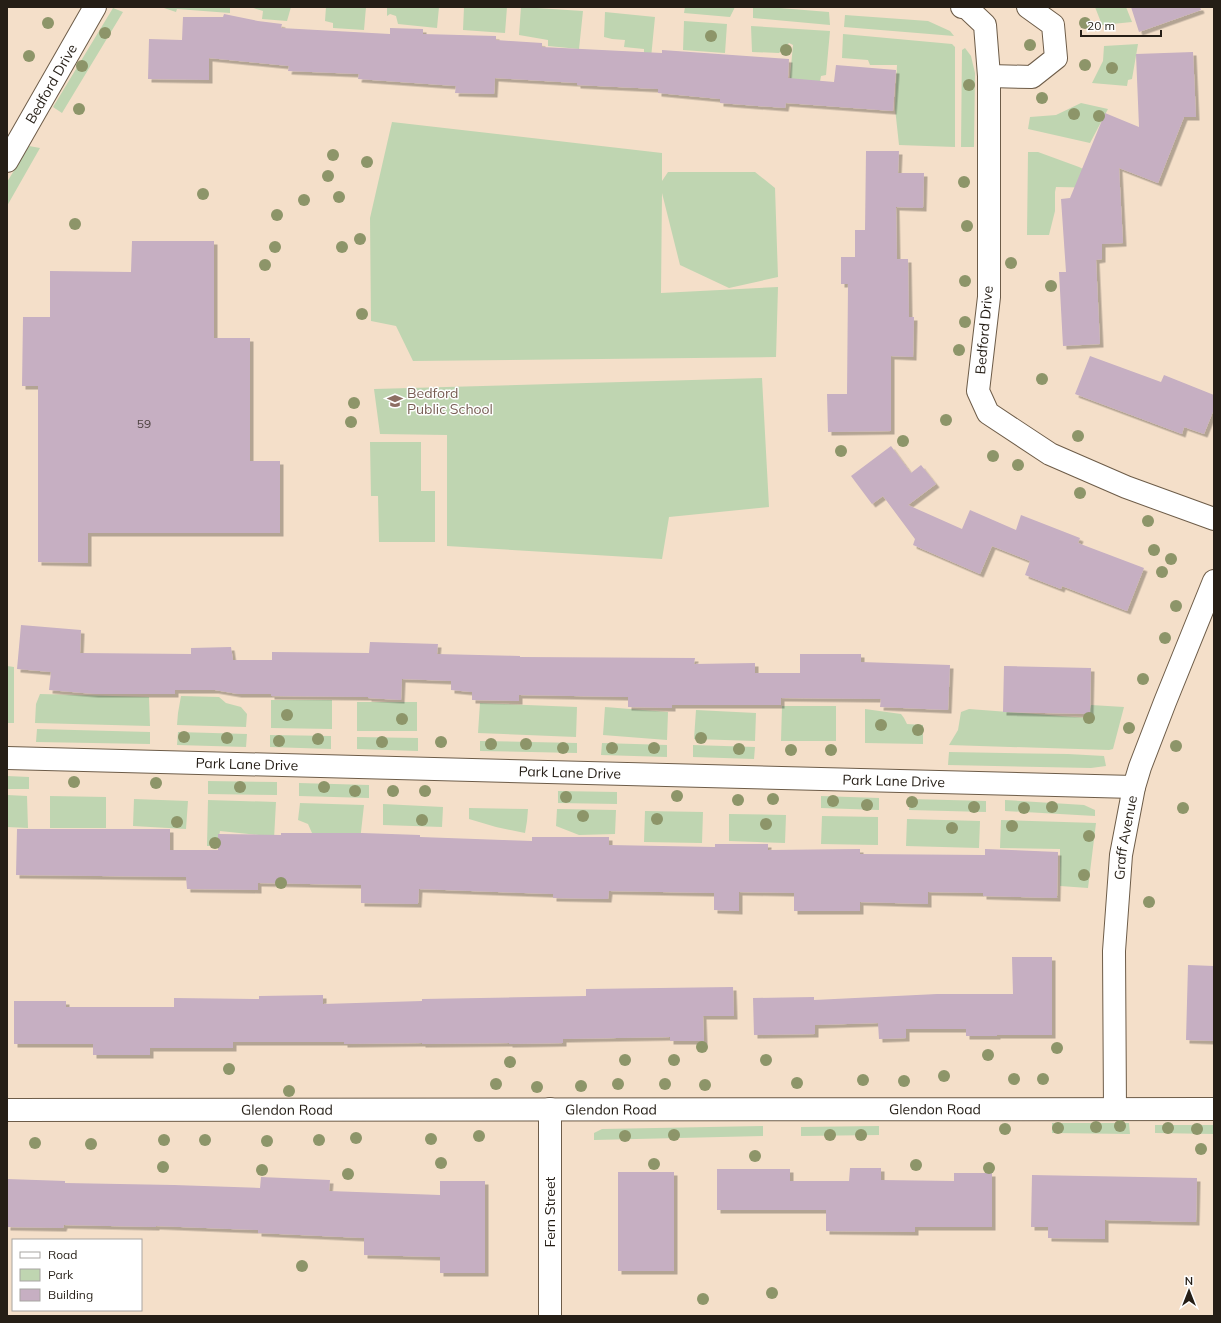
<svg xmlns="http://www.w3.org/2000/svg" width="1221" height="1323" font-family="Mulish,sans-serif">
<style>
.green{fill:#bfd5b1}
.building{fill:#c6afc2;filter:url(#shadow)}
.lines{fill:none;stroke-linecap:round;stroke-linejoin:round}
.minor-casing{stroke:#6d5c48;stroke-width:24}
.minor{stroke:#fff;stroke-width:22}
.tree{fill:#8d9569}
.labels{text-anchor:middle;stroke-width:3;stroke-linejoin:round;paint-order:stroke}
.number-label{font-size:12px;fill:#4d4241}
.street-label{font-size:14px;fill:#251e16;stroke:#fff}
.education-label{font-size:14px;fill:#785e54;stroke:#fff;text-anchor:start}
</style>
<defs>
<filter id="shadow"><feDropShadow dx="3.5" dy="3.5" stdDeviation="0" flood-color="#0004"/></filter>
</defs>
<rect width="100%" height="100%" fill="#f4dfc9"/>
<path class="green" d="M 161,7 L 230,7 L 230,13 L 177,9 L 176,12 Z
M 250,7 L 291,7 L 287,21 L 262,19 L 263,11 Z
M 326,7 L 366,7 L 364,30 L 333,28 L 333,23 L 325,21 Z
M 387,7 L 439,7 L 437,28 L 398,24 L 396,16 L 390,14 L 387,16 Z
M 464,7 L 507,7 L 505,33 L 463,30 Z
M 521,7 L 583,11 L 579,49 L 548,46 L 548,40 L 519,35 Z
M 685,7 L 735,7 L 730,17 L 684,13 Z
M 753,7 L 767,7 L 829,12 L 830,25 L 753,18 Z
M 1095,7 L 1126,7 L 1132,22 L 1102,25 Z
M 113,8 L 123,12 L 62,113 L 53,107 Z
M 605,12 L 655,17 L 651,58 L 644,58 L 644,49 L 624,47 L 625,40 L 612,39 L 604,37 Z
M 845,15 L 928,21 L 950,31 L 954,36 L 844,27 Z
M 684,21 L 727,24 L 725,53 L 683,50 Z
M 751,26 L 830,31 L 826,75 L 821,76 L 818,93 L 789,88 L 793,45 L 789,43 L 779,53 L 752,52 Z
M 843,34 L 952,44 L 955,47 L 955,147 L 899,145 L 895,108 L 897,65 L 870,65 L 868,60 L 842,58 Z
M 1138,44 L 1132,79 L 1128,80 L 1127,86 L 1092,83 L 1103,61 L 1104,46 Z
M 965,48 L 971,56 L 975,73 L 974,147 L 961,147 L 962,50 Z
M 1081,103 L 1108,109 L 1090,143 L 1028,129 L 1030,117 L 1056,115 Z
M 392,122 L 662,153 L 662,181 L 668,172 L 755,172 L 775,188 L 778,277 L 729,288 L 680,265 L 662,193 L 661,293 L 778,287 L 776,357 L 413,361 L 396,326 L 371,321 L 370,218 Z
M 29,146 L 40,148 L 7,206 L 7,182 Z
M 1028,152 L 1038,152 L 1079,167 L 1106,180 L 1108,188 L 1056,187 L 1055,192 L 1055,211 L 1049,235 L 1027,235 Z
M 762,378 L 769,507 L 669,517 L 662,559 L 447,546 L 447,435 L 380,434 L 374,389 Z
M 370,442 L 421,442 L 421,491 L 435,491 L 435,542 L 379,542 L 378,496 L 371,496 Z
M 7,666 L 14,667 L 14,723 L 7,723 Z
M 40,694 L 149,697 L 150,726 L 35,723 L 36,704 Z
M 181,696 L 219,697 L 226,703 L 241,707 L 247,714 L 246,727 L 177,725 L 178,713 Z
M 271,700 L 332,700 L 332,729 L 271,728 Z
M 357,702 L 417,702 L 417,731 L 357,731 Z
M 480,703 L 577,707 L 576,737 L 478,733 Z
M 1091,705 L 1124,707 L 1113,749 L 1109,750 L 949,745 L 958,730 L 961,712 L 969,709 L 1088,718 Z
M 782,706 L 836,706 L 836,741 L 781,741 Z
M 605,707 L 668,712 L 667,740 L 603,735 Z
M 865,709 L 901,714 L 904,718 L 907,724 L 923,725 L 923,744 L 865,743 Z
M 696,710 L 756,713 L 755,741 L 694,739 Z
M 37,729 L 150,732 L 150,744 L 36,742 Z
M 178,732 L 247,734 L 246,747 L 177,745 Z
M 270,735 L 331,736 L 331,749 L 270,747 Z
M 357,737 L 418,738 L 418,751 L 357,749 Z
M 480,741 L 577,743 L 577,753 L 480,751 Z
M 602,743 L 667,745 L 667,757 L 601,755 Z
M 693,745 L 755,747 L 754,759 L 693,757 Z
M 949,752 L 1068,754 L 1104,756 L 1106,766 L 1091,768 L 948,765 Z
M 7,776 L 29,777 L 29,789 L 7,789 Z
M 208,781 L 277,782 L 277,795 L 208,794 Z
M 299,783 L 369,785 L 369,798 L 299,796 Z
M 558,791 L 617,792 L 617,804 L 558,803 Z
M 7,795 L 27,796 L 28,828 L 7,827 Z
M 50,796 L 106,797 L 106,828 L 50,828 Z
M 821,796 L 879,798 L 879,810 L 821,808 Z
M 134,799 L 188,801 L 186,829 L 133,826 Z
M 910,799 L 986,801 L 986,812 L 909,810 Z
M 208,800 L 276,802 L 274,839 L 259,835 L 220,831 L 217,846 L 207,846 Z
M 1005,800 L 1084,805 L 1095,810 L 1095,816 L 1005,811 Z
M 300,803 L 364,805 L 360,841 L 337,834 L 312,833 L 308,824 L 298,820 Z
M 383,804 L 443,807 L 442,827 L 383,825 Z
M 469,808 L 528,809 L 527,821 L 525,833 L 496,827 L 469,819 Z
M 557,809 L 616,810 L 615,834 L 579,835 L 556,826 Z
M 645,811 L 703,812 L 702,843 L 644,842 Z
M 729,814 L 786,815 L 785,843 L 729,841 Z
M 822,816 L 878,817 L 878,845 L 821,844 Z
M 907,819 L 980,821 L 979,848 L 906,846 Z
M 1001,820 L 1096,823 L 1088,888 L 1060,886 L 1060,849 L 1000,848 Z
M 1052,1123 L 1129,1123 L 1130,1134 L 1052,1133 Z
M 1155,1125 L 1214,1125 L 1214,1134 L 1155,1133 Z
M 763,1126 L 763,1136 L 594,1140 L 594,1133 L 602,1129 Z
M 879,1126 L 879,1135 L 801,1136 L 801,1127 Z"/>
<path class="building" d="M 1131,7 L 1200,7 L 1201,10 L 1139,32 Z
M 224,14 L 258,21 L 282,24 L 281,28 L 390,34 L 390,28 L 423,29 L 423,34 L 496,36 L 496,40 L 542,43 L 542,47 L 662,53 L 662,50 L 789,59 L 788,78 L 834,82 L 836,65 L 896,70 L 893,111 L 786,103 L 785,108 L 720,103 L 720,99 L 658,93 L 658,89 L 577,85 L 577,83 L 495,78 L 494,94 L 455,93 L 456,86 L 358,79 L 359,74 L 288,71 L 289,66 L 209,58 L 209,80 L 148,79 L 149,39 L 182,40 L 183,17 L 223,17 Z
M 1193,52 L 1196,117 L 1184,117 L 1158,183 L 1119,168 L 1123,243 L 1102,244 L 1102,259 L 1096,260 L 1100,344 L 1063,346 L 1059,272 L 1066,272 L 1061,199 L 1070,198 L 1105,113 L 1139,127 L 1136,54 Z
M 866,151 L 899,151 L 898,173 L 924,173 L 923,208 L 896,207 L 897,259 L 908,259 L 909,317 L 914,317 L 913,357 L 891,356 L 891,431 L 828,432 L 827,394 L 847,394 L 848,284 L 841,284 L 841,257 L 855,257 L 855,230 L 865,230 Z
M 132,241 L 214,241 L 214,338 L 250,338 L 250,461 L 280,461 L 280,533 L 88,533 L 88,563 L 38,562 L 38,386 L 22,386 L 23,317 L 50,317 L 50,271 L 131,272 Z
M 1090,356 L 1161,382 L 1164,375 L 1214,395 L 1214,409 L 1204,434 L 1184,427 L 1182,434 L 1075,394 Z
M 891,446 L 911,473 L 921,465 L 936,484 L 908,505 L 962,529 L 970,510 L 1016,530 L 1021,515 L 1080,538 L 1078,543 L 1144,568 L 1127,611 L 1062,586 L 1061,589 L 1025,575 L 1030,561 L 992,546 L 980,574 L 913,545 L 915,539 L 883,496 L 872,504 L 851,476 Z
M 21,625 L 81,630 L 80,653 L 191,654 L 191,648 L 231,647 L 233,660 L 272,660 L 272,652 L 369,653 L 370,642 L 438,644 L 437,654 L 520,656 L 520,657 L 695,658 L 694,664 L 755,663 L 755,673 L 800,673 L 800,654 L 861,654 L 861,662 L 950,665 L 948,710 L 880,707 L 881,699 L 781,698 L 781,705 L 672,705 L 672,708 L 628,707 L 628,697 L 519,695 L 519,701 L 472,700 L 472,692 L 451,690 L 451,681 L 402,679 L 401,700 L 368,698 L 368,697 L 271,696 L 271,694 L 238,694 L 215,690 L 175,690 L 175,694 L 95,694 L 49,690 L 51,672 L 17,669 Z
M 1004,666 L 1091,668 L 1090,714 L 1003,712 Z
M 17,829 L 170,829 L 170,850 L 218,850 L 218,834 L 281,835 L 281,833 L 362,833 L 420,835 L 420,837 L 532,841 L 532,837 L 609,837 L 609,845 L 715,847 L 715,844 L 768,844 L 768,850 L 860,849 L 860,854 L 985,855 L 985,849 L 1058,852 L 1057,898 L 983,896 L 983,893 L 928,892 L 928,904 L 860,902 L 860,911 L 794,911 L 794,893 L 739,892 L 739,911 L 714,910 L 714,893 L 609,891 L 608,899 L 553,898 L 553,894 L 419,889 L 418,904 L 361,903 L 361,885 L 258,883 L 258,890 L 187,889 L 186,877 L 16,875 Z
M 1012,957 L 1052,957 L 1052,1035 L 997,1035 L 997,1036 L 966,1036 L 966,1029 L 906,1029 L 906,1038 L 879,1039 L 878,1023 L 815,1025 L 815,1034 L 754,1035 L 753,998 L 814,997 L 814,1000 L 937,994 L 1013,994 Z
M 1188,965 L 1214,966 L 1214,1041 L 1186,1040 Z
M 733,987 L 734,1016 L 703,1016 L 704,1041 L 670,1041 L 670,1037 L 563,1039 L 563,1043 L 509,1044 L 509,1043 L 422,1044 L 422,1043 L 344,1044 L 344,1042 L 233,1042 L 233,1048 L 150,1048 L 150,1055 L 93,1055 L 93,1044 L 14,1044 L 14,1001 L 66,1001 L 66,1007 L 174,1007 L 174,998 L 259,999 L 259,996 L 323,995 L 323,1004 L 422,1001 L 422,999 L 586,996 L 586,989 Z
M 850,1168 L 881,1168 L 881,1180 L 954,1181 L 954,1173 L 992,1173 L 992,1227 L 915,1227 L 915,1232 L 826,1231 L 826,1210 L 717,1210 L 717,1169 L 790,1169 L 790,1181 L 849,1181 Z
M 618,1172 L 674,1172 L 674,1271 L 618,1271 Z
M 1032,1175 L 1197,1178 L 1196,1222 L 1105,1220 L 1105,1239 L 1048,1238 L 1048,1227 L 1031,1227 Z
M 261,1177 L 330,1180 L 329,1191 L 440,1195 L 440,1181 L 485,1181 L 485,1273 L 440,1273 L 440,1257 L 364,1255 L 364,1238 L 258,1233 L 258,1230 L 156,1226 L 156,1227 L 64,1225 L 63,1228 L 7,1227 L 7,1179 L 65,1181 L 65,1183 L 174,1185 L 260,1188 Z"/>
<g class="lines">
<g class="minor-casing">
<g id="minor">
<path d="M 962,7 L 967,8 L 985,25 L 989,76 L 989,297 L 978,391 L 988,413 L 1050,454 L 1126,487 L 1214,519"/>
<path d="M 989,76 L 1032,77 L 1056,58 L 1053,25 L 1028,7"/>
<path id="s1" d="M 7,161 L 95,7"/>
<path id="s2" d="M 7,758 L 1134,787"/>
<path d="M 550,1109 L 550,1316"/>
<path id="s3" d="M 1115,1109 L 1114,951 L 1121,855 L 1134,787 L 1140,767 L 1165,702 L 1214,581"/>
<path id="s4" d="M 7,1110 L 1214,1109"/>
</g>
</g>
<use href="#minor" class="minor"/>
</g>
<g class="tree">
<circle cx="48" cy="23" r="6"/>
<circle cx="1085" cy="23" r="6"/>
<circle cx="105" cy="33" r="6"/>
<circle cx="711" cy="36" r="6"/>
<circle cx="1030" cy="45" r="6"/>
<circle cx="786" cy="50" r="6"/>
<circle cx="29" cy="56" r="6"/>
<circle cx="1085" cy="65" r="6"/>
<circle cx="82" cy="66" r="6"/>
<circle cx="1112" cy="68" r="6"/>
<circle cx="969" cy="85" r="6"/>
<circle cx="1042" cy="98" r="6"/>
<circle cx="79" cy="109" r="6"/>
<circle cx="1074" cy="114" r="6"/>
<circle cx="1099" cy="116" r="6"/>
<circle cx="333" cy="155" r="6"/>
<circle cx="367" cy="162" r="6"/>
<circle cx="328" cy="176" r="6"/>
<circle cx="964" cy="182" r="6"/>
<circle cx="203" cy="194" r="6"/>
<circle cx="339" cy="197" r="6"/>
<circle cx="304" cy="200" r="6"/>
<circle cx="277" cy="215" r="6"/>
<circle cx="75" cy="224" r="6"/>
<circle cx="967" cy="226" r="6"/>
<circle cx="360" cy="239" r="6"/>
<circle cx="275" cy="247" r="6"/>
<circle cx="342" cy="247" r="6"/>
<circle cx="1011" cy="263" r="6"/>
<circle cx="265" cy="265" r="6"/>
<circle cx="965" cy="281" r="6"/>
<circle cx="1051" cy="286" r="6"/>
<circle cx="362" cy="314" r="6"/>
<circle cx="965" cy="322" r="6"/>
<circle cx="959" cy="350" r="6"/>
<circle cx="1042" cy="379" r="6"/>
<circle cx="354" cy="403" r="6"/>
<circle cx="946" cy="420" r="6"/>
<circle cx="351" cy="422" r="6"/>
<circle cx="1078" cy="436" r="6"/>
<circle cx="903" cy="441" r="6"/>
<circle cx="841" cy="451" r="6"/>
<circle cx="993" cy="456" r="6"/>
<circle cx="1018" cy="465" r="6"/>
<circle cx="1080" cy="493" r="6"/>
<circle cx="1148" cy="521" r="6"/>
<circle cx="1154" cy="550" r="6"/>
<circle cx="1171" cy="559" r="6"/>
<circle cx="1162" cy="572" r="6"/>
<circle cx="1176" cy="606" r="6"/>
<circle cx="1165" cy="638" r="6"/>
<circle cx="1143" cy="679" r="6"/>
<circle cx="287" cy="715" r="6"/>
<circle cx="1089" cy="718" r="6"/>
<circle cx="402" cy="719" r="6"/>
<circle cx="881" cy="725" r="6"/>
<circle cx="1129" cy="728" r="6"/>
<circle cx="918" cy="730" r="6"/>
<circle cx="184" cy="737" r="6"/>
<circle cx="227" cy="738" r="6"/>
<circle cx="701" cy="738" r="6"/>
<circle cx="318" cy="739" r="6"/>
<circle cx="279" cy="741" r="6"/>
<circle cx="382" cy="742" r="6"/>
<circle cx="441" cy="742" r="6"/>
<circle cx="491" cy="744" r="6"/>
<circle cx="526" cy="744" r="6"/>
<circle cx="1176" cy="746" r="6"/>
<circle cx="563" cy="748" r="6"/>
<circle cx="612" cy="748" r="6"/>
<circle cx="654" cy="748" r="6"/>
<circle cx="739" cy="749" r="6"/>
<circle cx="791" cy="750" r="6"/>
<circle cx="831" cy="750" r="6"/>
<circle cx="74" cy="782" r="6"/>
<circle cx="156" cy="783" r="6"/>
<circle cx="240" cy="787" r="6"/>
<circle cx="324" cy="787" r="6"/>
<circle cx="355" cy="791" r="6"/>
<circle cx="393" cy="791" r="6"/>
<circle cx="425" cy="791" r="6"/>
<circle cx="677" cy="796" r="6"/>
<circle cx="566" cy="797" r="6"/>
<circle cx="773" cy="799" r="6"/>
<circle cx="738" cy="800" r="6"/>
<circle cx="833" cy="801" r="6"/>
<circle cx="912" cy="802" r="6"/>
<circle cx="867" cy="805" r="6"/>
<circle cx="974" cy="807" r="6"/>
<circle cx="1052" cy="807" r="6"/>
<circle cx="1024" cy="808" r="6"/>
<circle cx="1183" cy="808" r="6"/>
<circle cx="583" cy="816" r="6"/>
<circle cx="657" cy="819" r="6"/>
<circle cx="422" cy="820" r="6"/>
<circle cx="177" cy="822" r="6"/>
<circle cx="766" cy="824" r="6"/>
<circle cx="1012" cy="826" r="6"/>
<circle cx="952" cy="828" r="6"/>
<circle cx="1089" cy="836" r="6"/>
<circle cx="215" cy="843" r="6"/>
<circle cx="1084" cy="875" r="6"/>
<circle cx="281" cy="883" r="6"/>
<circle cx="1149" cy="902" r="6"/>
<circle cx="702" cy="1047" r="6"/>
<circle cx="1057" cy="1048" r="6"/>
<circle cx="988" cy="1055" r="6"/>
<circle cx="625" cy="1060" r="6"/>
<circle cx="674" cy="1060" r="6"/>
<circle cx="766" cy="1060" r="6"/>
<circle cx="510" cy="1062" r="6"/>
<circle cx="229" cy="1069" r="6"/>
<circle cx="944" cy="1076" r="6"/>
<circle cx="1014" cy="1079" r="6"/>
<circle cx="1043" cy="1079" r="6"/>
<circle cx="863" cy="1080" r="6"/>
<circle cx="904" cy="1081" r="6"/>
<circle cx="797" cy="1083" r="6"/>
<circle cx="496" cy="1084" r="6"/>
<circle cx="618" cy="1084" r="6"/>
<circle cx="665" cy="1084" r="6"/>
<circle cx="705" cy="1085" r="6"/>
<circle cx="581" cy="1086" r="6"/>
<circle cx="537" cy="1087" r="6"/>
<circle cx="289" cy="1091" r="6"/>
<circle cx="1120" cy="1126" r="6"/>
<circle cx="1096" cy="1127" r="6"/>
<circle cx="1058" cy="1128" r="6"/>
<circle cx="1168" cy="1128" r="6"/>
<circle cx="1005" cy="1129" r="6"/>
<circle cx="1197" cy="1129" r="6"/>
<circle cx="674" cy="1135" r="6"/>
<circle cx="830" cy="1135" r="6"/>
<circle cx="861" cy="1135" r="6"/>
<circle cx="479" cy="1136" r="6"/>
<circle cx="625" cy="1136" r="6"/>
<circle cx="356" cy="1138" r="6"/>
<circle cx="431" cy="1139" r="6"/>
<circle cx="164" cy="1140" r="6"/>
<circle cx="205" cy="1140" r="6"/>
<circle cx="319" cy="1140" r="6"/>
<circle cx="267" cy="1141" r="6"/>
<circle cx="35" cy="1143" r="6"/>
<circle cx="91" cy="1144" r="6"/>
<circle cx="1201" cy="1149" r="6"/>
<circle cx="755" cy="1156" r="6"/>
<circle cx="441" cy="1163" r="6"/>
<circle cx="654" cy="1164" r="6"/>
<circle cx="916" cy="1165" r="6"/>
<circle cx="163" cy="1167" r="6"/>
<circle cx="989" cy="1168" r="6"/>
<circle cx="262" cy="1170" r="6"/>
<circle cx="348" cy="1174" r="6"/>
<circle cx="302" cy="1266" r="6"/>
<circle cx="772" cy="1293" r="6"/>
<circle cx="703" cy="1299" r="6"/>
</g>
<defs>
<g id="school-bare" transform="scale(1.2)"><path d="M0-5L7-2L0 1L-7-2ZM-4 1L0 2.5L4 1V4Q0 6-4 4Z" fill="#8d6e63" stroke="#fff" stroke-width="2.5" paint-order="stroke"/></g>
</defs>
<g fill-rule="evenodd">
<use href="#school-bare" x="395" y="401"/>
</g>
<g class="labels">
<g class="number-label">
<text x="144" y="428">59</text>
</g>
<g class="street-label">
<text dy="5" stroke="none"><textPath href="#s1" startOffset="89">Bedford Drive</textPath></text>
<text transform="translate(984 330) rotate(-85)" y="5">Bedford Drive</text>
<text dy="5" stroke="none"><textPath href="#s2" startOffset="240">Park Lane Drive</textPath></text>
<text dy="5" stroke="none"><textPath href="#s2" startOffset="563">Park Lane Drive</textPath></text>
<text dy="5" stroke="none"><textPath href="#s2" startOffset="887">Park Lane Drive</textPath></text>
<text dy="5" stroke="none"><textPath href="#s3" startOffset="272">Graff Avenue</textPath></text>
<text dy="5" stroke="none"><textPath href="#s4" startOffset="928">Glendon Road</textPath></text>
<text dy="5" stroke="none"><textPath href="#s4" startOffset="280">Glendon Road</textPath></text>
<text dy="5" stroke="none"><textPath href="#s4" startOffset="604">Glendon Road</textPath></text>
<text transform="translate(550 1212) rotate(-90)" y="5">Fern Street</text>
</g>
<g class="education-label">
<text x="407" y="398">Bedford<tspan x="407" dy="16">Public School</tspan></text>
</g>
</g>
<rect width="1221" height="1323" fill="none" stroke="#251e16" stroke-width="16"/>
<rect x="12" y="1239" width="130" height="72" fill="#ffffff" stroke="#a8a5a2"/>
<rect x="20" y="1252" width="20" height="6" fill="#ffffff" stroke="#a8a5a2"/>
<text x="48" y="1259" font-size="12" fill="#251e16">Road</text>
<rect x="20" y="1269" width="20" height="12" fill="#bfd5b1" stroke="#a8a5a2"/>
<text x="48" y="1279" font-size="12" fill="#251e16">Park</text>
<rect x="20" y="1289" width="20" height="12" fill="#c6afc2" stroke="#a8a5a2"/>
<text x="48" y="1299" font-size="12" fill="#251e16">Building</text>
<g transform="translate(1189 1291)" stroke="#ffffff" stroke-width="3" paint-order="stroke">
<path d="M0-3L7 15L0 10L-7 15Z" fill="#251e16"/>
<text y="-6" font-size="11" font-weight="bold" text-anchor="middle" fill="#251e16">N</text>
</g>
<path d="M1081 30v6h80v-6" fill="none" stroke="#251e16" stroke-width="2"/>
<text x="1087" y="30" font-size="12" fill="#251e16" stroke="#ffffff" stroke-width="3" paint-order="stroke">20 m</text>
</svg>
